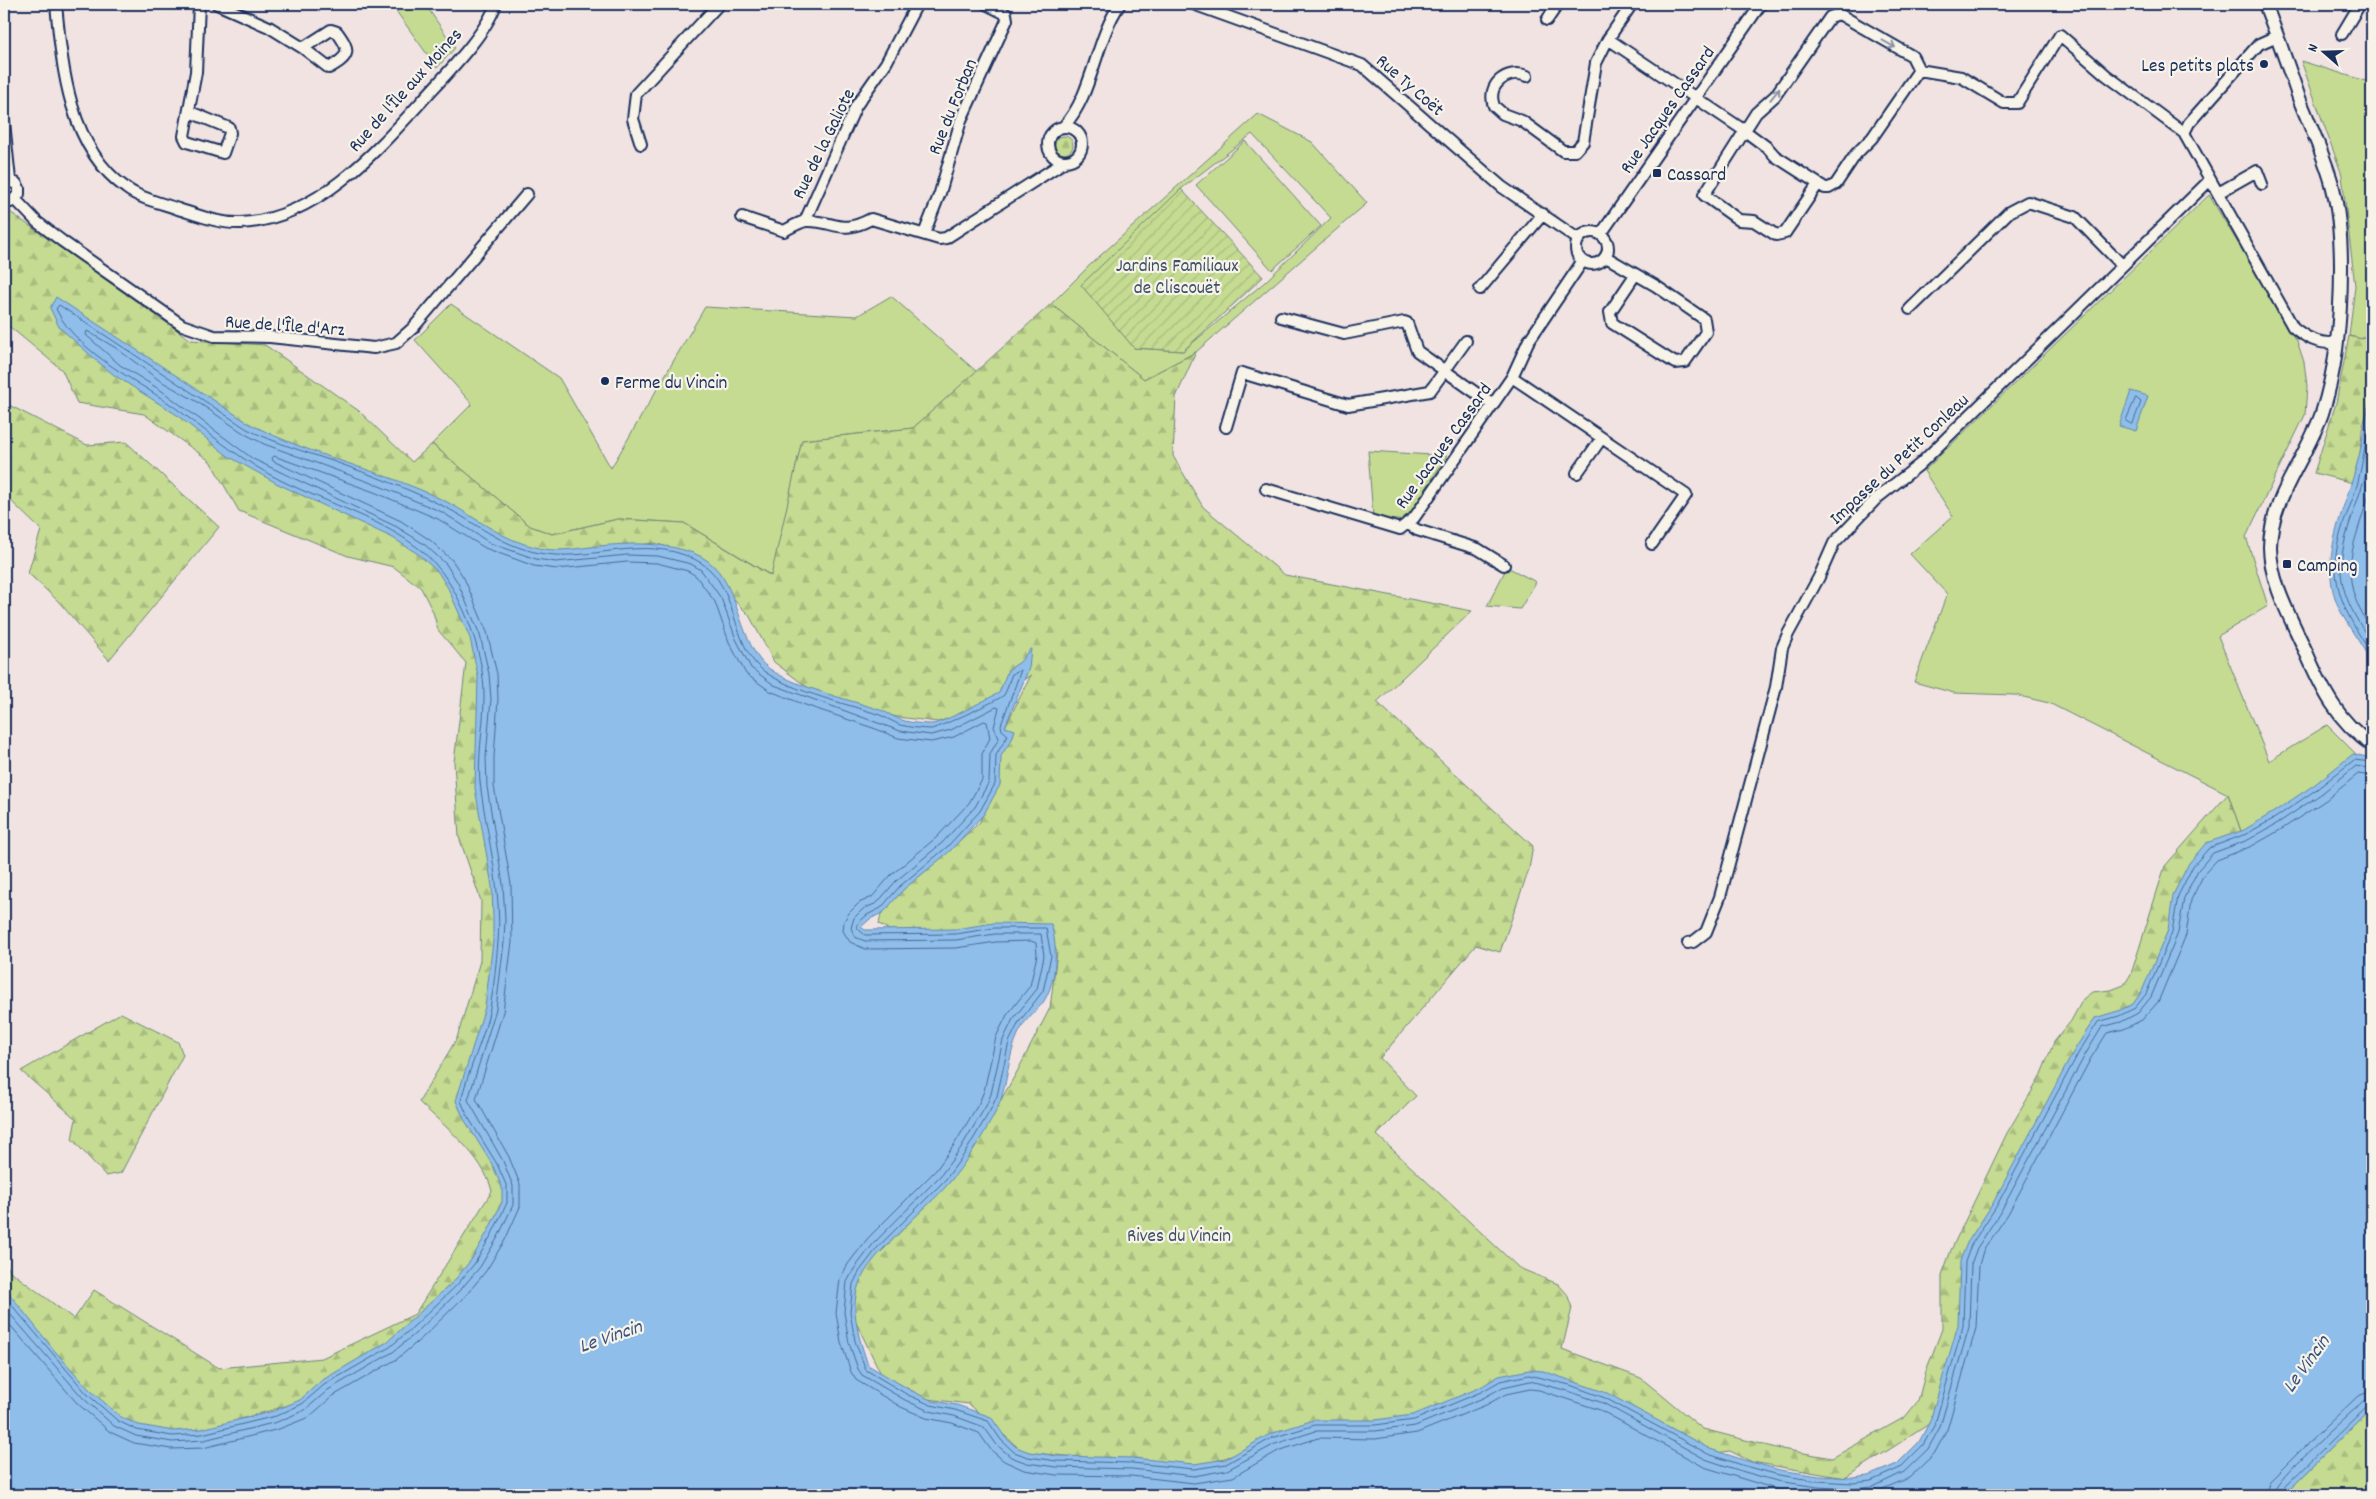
<svg xmlns="http://www.w3.org/2000/svg" width="2376" height="1499" font-family="Dekko,sans-serif">
<style>
.green{fill:#c4db91;stroke:#708578;fill-rule:evenodd}
.forest{fill:url(#forest-firs);stroke:#708578}
.garden{fill:url(#garden-furrows);stroke:#708578}
.water{fill:#8fbeea;stroke:#6185b2}
.lines{fill:none;stroke-linecap:round;stroke-linejoin:round}
.shore{stroke:#496896;stroke-width:1}
.minor-casing{stroke:#1b2f5e;stroke-width:14}
.tertiary-casing{stroke:#1b2f5e;stroke-width:16}
.minor{stroke:#f7f3e8;stroke-width:10}
.tertiary{stroke:#f7f3e8;stroke-width:12}
.oneway{stroke:#8991a3}
.poi-dot{fill:#1b2f5e;stroke:#f7f3e8;stroke-width:2}
.labels{text-anchor:middle;stroke-width:4.5;stroke-linejoin:round;paint-order:stroke}
.poi-label{font-size:19px;fill:#1b2f5e;stroke:#f7f3e8;text-anchor:start}
.street-label{font-size:19px;fill:#1b2f5e;stroke:#f7f3e8}
.park-label{font-size:19px;fill:#3d5168;stroke:#f7f3e8}
.water-label{font-size:20px;font-style:italic;fill:#385381;stroke:#f7f3e8}
</style>
<defs>
<pattern id="forest-firs" width="22" height="20" patternUnits="userSpaceOnUse" patternTransform="scale(1.25)"><rect width="22" height="20" fill="#c4db91"/><path d="M5 1l3.5 6h-7zM16 11l3.5 6h-7z" fill="#a8bc7f"/></pattern>
<pattern id="garden-furrows" width="10" height="10" patternUnits="userSpaceOnUse" patternTransform="scale(1.25)"><rect width="10" height="10" fill="#c4db91"/><path d="M-1 1l2-2M0 10L10 0M9 11l2-2" fill="none" stroke="#a8bc7f"/></pattern>
</defs>
<rect width="100%" height="100%" fill="#f0e3e1"/>
<filter id="ink" filterUnits="userSpaceOnUse"><feTurbulence type="fractalNoise" baseFrequency=".02" numOctaves="2"/><feDisplacementMap in="SourceGraphic" scale="10" xChannelSelector="R" yChannelSelector="G"/><feConvolveMatrix kernelMatrix="1 2 1 2 8 2 1 2 1" color-interpolation-filters="sRGB"/></filter>
<g filter="url(#ink)">
<path class="green" d="M 391,4 L 425,4 L 455,48 L 437,68 Z
M 2301,61 L 2372,83 L 2372,327 L 2362,339 L 2349,336 L 2355,286 L 2342,175 Z
M 1258,114 L 1312,142 L 1367,203 L 1196,352 L 1144,379 L 1051,304 L 1092,263 ZM 1252,134 L 1331,218 L 1266,281 L 1183,351 L 1134,348 L 1181,189 Z
M 1245,141 L 1321,226 L 1272,270 L 1196,185 Z
M 2209,195 L 2297,341 L 2304,362 L 2307,386 L 2305,415 L 2246,537 L 2268,606 L 2218,636 L 2269,761 L 2327,725 L 2358,756 L 2244,840 L 2228,794 L 2049,703 L 2015,695 L 1954,693 L 1914,682 L 1947,594 L 1910,554 L 1953,516 L 1924,471 Z
M 891,296 L 977,372 L 913,428 L 802,440 L 772,576 L 684,523 L 618,519 L 552,534 L 530,526 L 432,444 L 472,404 L 415,340 L 451,304 L 559,378 L 611,468 L 705,307 L 857,316 Z
M 1368,451 L 1447,456 L 1405,521 L 1373,517 Z
M 1507,567 L 1536,582 L 1520,609 L 1487,606 Z"/>
<path class="forest" d="M1055 145a9 9 0 1 1 18 0a9 9 0 1 1-18 0Z
M 4,168 L 10,212 L 191,340 L 265,345 L 359,411 L 412,462 L 432,444 L 530,526 L 552,534 L 618,519 L 684,523 L 771,576 L 802,440 L 913,428 L 1051,304 L 1144,379 L 1196,352 L 1176,397 L 1173,456 L 1203,507 L 1285,575 L 1472,611 L 1377,702 L 1533,846 L 1529,869 L 1500,952 L 1476,945 L 1380,1058 L 1416,1096 L 1377,1135 L 1519,1268 L 1558,1284 L 1567,1294 L 1572,1308 L 1562,1349 L 1641,1378 L 1703,1429 L 1776,1448 L 1832,1458 L 1905,1417 L 1918,1401 L 1926,1371 L 1942,1329 L 1942,1275 L 1951,1250 L 2007,1133 L 2039,1079 L 2054,1042 L 2071,1021 L 2083,999 L 2092,992 L 2111,990 L 2124,985 L 2131,974 L 2165,866 L 2228,794 L 2244,840 L 2160,966 L 1937,1419 L 1845,1478 L 1752,1462 L 1730,1451 L 1709,1454 L 1407,1427 L 1320,1432 L 1280,1430 L 1257,1448 L 1192,1468 L 1023,1452 L 969,1404 L 927,1399 L 881,1374 L 848,1306 L 853,1277 L 884,1249 L 938,1193 L 985,1128 L 1018,1070 L 1050,1008 L 1057,952 L 1051,940 L 911,943 L 879,924 L 883,904 L 927,870 L 980,822 L 1002,733 L 1031,675 L 979,708 L 938,722 L 897,717 L 851,706 L 807,687 L 774,662 L 749,615 L 708,574 L 708,561 L 655,543 L 604,549 L 547,559 L 433,553 L 476,616 L 524,1240 L 327,1394 L 241,1419 L 196,1442 L 135,1444 L 4,1317 L 4,1260 L 10,1271 L 74,1319 L 94,1290 L 219,1368 L 322,1358 L 415,1314 L 492,1191 C 483,1155 445,1127 419,1102 L 457,1038 L 480,961 L 481,901 L 459,837 L 454,762 L 466,663 L 438,630 L 433,612 L 421,588 L 394,567 L 348,556 L 239,511 L 210,461 L 144,414 L 77,403 L 62,370 L 4,322 Z
M 2372,327 L 2372,393 L 2362,430 L 2360,455 L 2353,483 L 2314,473 L 2336,403 L 2349,336 L 2362,339 Z
M 5,403 L 87,445 L 126,442 L 219,527 L 109,660 L 59,602 L 28,573 L 41,530 L 7,497 L 4,498 Z
M 121,1013 L 178,1042 L 183,1055 L 121,1173 L 106,1176 L 72,1139 L 76,1119 L 21,1071 Z
M 2372,1407 L 2372,1495 L 2283,1495 Z"/>
<path class="garden" d="M 1181,189 L 1263,277 L 1183,351 L 1134,348 L 1081,285 Z"/>
<path class="water" d="M 56,297 L 250,424 C 312,457 384,470 447,502 C 479,519 501,540 539,548 C 556,552 573,549 591,547 C 625,543 660,541 693,553 C 738,569 735,628 760,660 C 778,684 853,700 883,711 C 889,714 896,718 902,720 C 910,723 924,724 932,724 C 946,722 984,700 999,693 L 1008,670 L 1020,662 L 1031,648 L 1029,668 L 1005,727 L 1015,730 L 1012,739 L 1001,756 L 1000,785 L 984,814 L 950,851 L 903,890 L 884,912 L 870,919 L 861,927 L 865,930 L 956,929 L 994,923 L 1051,924 C 1058,947 1057,980 1044,1001 C 1038,1010 1027,1017 1022,1027 C 1009,1048 1009,1073 1002,1096 C 996,1118 965,1164 949,1183 C 926,1210 870,1253 859,1284 C 849,1310 860,1341 868,1365 L 910,1390 L 933,1401 L 957,1405 L 991,1417 L 1005,1437 L 1016,1447 L 1029,1452 L 1058,1456 L 1133,1458 L 1194,1464 L 1226,1459 L 1270,1434 L 1314,1420 L 1375,1420 L 1413,1415 L 1479,1388 L 1499,1376 L 1529,1370 L 1543,1371 L 1607,1393 L 1710,1449 L 1744,1460 L 1780,1470 L 1819,1476 L 1853,1478 L 1868,1476 L 1897,1464 L 1919,1442 L 1930,1421 L 1958,1325 L 1960,1261 L 1967,1243 L 1992,1205 L 2075,1049 L 2095,1018 L 2118,1011 L 2133,1004 L 2142,991 L 2168,930 L 2173,895 L 2189,863 L 2206,843 L 2244,830 L 2272,813 L 2314,785 L 2353,754 L 2372,758 L 2372,1407 L 2283,1495 L 4,1495 L 4,1287 L 54,1350 L 90,1390 L 121,1417 L 139,1425 L 173,1431 L 201,1429 L 274,1411 L 300,1400 L 321,1381 L 387,1342 L 453,1282 L 471,1260 L 488,1231 L 502,1202 L 502,1188 L 493,1166 L 464,1119 L 456,1101 L 485,1007 L 493,941 L 493,919 L 492,886 L 475,788 L 478,676 L 470,638 L 448,588 L 438,572 L 418,554 L 393,538 L 278,484 L 228,456 L 177,415 L 114,375 L 97,361 L 59,327 L 50,308 Z
M 2131,391 L 2148,396 L 2136,431 L 2119,426 Z
M 2372,393 L 2372,664 C 2361,642 2345,624 2336,601 C 2319,554 2347,505 2358,460 C 2364,438 2365,415 2372,393 Z"/>
<g class="lines">
<path class="shore" d="M 2136,398 L 2141,402 L 2133,423 L 2131,424 L 2126,421 Z
M 2372,411 C 2366,434 2364,458 2358,482 C 2352,504 2341,525 2337,548 C 2330,588 2350,622 2372,654
M 2372,443 C 2368,486 2342,526 2341,569 C 2341,595 2358,623 2372,643
M 2372,482 C 2358,542 2331,571 2372,630
M 4,1296 L 87,1394 L 118,1421 L 137,1430 L 172,1436 L 202,1434 L 276,1416 L 302,1404 L 324,1385 L 390,1347 L 412,1328 L 457,1285 L 475,1263 L 492,1234 L 507,1203 L 507,1187 L 497,1164 L 468,1117 L 461,1101 C 468,1069 484,1040 490,1008 C 494,987 496,964 498,942 C 502,890 488,841 481,790 C 476,760 484,729 484,698 C 485,651 459,582 423,552 C 385,520 327,503 282,481 C 244,462 214,437 181,412 C 142,382 78,355 56,309 L 59,305 L 247,429 C 275,443 306,452 335,462 C 372,475 409,489 443,506 C 477,523 499,545 539,553 C 589,563 643,534 694,559 C 736,578 730,634 756,664 C 778,689 849,704 880,715 C 887,718 893,722 900,725 C 909,727 922,729 931,729 C 938,728 1001,699 1004,695 C 1008,689 1009,680 1012,674 L 1021,670 L 1001,725 L 1002,730 L 1008,735 L 996,755 L 995,784 L 980,811 L 947,847 L 900,886 L 881,908 L 867,915 L 858,923 L 857,928 L 865,935 L 956,934 L 994,928 L 1046,928 L 1051,956 L 1043,991 L 1019,1022 L 1009,1042 L 997,1096 L 991,1109 L 965,1153 L 946,1179 L 878,1247 L 859,1272 L 853,1284 L 850,1312 L 855,1341 L 866,1370 L 908,1395 L 931,1405 L 955,1410 L 988,1421 L 1001,1440 L 1014,1452 L 1028,1457 L 1057,1461 L 1132,1463 L 1194,1469 L 1226,1464 L 1272,1438 L 1315,1425 L 1375,1425 L 1414,1420 L 1481,1392 L 1500,1381 L 1529,1375 L 1570,1385 L 1605,1398 L 1708,1454 L 1742,1465 L 1779,1475 L 1818,1481 L 1853,1483 L 1871,1481 L 1900,1468 L 1923,1445 L 1935,1424 L 1963,1326 L 1965,1262 L 1971,1245 L 1996,1207 L 2079,1052 L 2098,1022 L 2119,1016 L 2135,1008 L 2146,994 L 2172,932 L 2178,896 L 2193,866 L 2209,848 L 2246,834 L 2275,818 L 2317,789 L 2354,760 L 2372,762
M 4,1307 L 83,1398 L 114,1426 L 136,1436 L 172,1442 L 204,1440 L 277,1422 L 305,1410 L 328,1390 L 393,1352 L 416,1333 L 461,1289 L 480,1267 L 498,1237 L 513,1205 L 513,1186 L 503,1161 L 468,1100 L 496,1009 L 504,942 L 505,919 L 503,884 L 487,787 L 486,757 L 491,699 L 489,674 L 480,635 L 458,583 L 446,564 L 424,544 L 397,527 L 253,459 L 162,391 L 120,365 L 86,335 L 87,331 L 116,348 L 159,380 L 196,401 L 245,434 L 264,444 L 377,485 L 442,512 L 490,543 L 536,559 L 556,562 L 627,555 L 658,556 L 691,564 L 701,570 L 721,598 L 736,639 L 751,668 L 774,685 L 900,731 L 931,735 L 951,730 L 996,707 L 999,708 L 994,727 L 999,738 L 990,754 L 989,782 L 975,807 L 942,843 L 896,881 L 877,903 L 863,909 L 854,918 L 851,928 L 855,937 L 865,941 L 956,940 L 995,934 L 1041,934 L 1044,956 L 1037,989 L 1013,1019 L 1003,1040 L 991,1094 L 986,1106 L 960,1149 L 941,1175 L 874,1243 L 854,1269 L 847,1282 L 844,1312 L 849,1343 L 858,1369 L 862,1375 L 905,1400 L 929,1411 L 954,1416 L 984,1427 L 997,1445 L 1011,1457 L 1027,1463 L 1056,1467 L 1132,1469 L 1194,1476 L 1227,1470 L 1275,1444 L 1316,1431 L 1375,1431 L 1415,1426 L 1483,1398 L 1503,1387 L 1530,1381 L 1568,1391 L 1603,1403 L 1705,1459 L 1741,1471 L 1777,1481 L 1818,1487 L 1852,1489 L 1873,1487 L 1904,1472 L 1928,1449 L 1940,1427 L 1969,1327 L 1971,1264 L 1977,1248 L 2001,1211 L 2085,1055 L 2102,1027 L 2121,1022 L 2138,1013 L 2151,997 L 2178,933 L 2184,898 L 2198,870 L 2213,853 L 2248,840 L 2278,823 L 2321,794 L 2356,766 L 2372,769
M 4,1318 L 77,1403 L 110,1432 L 134,1443 L 171,1449 L 203,1448 L 279,1429 L 309,1417 L 333,1396 L 397,1359 L 422,1338 L 467,1294 L 486,1271 L 505,1240 L 520,1207 L 520,1184 L 509,1157 L 476,1099 L 503,1012 L 512,942 L 511,884 L 494,786 L 494,757 L 498,699 L 497,674 L 487,632 L 464,578 L 452,560 L 430,540 L 401,521 L 273,461 L 272,458 L 274,456 L 374,492 L 438,519 L 485,548 L 534,566 L 557,569 L 627,562 L 657,563 L 688,571 L 696,576 L 715,602 L 729,642 L 746,674 L 770,691 L 808,706 L 876,729 L 898,738 L 931,742 L 954,737 L 984,721 L 987,722 L 990,738 L 982,754 L 982,780 L 969,803 L 937,837 L 891,875 L 872,897 L 859,903 L 849,913 L 844,921 L 843,931 L 850,942 L 865,949 L 956,948 L 996,942 L 1031,941 L 1036,943 L 1037,955 L 1030,986 L 1007,1015 L 996,1037 L 984,1091 L 979,1103 L 954,1145 L 936,1170 L 868,1238 L 848,1264 L 840,1279 L 836,1313 L 841,1342 L 851,1372 L 856,1380 L 901,1407 L 926,1418 L 952,1423 L 979,1433 L 991,1450 L 1004,1461 L 1024,1470 L 1056,1475 L 1131,1476 L 1194,1483 L 1233,1477 L 1278,1451 L 1318,1438 L 1375,1439 L 1417,1433 L 1486,1405 L 1506,1394 L 1530,1389 L 1539,1390 L 1600,1410 L 1704,1467 L 1776,1489 L 1830,1495
M 1868,1495 L 1909,1478 L 1934,1454 L 1947,1430 L 1976,1328 L 1979,1265 L 1983,1251 L 2008,1214 L 2091,1058 L 2107,1033 L 2124,1029 L 2142,1020 L 2158,1002 L 2186,935 L 2191,900 L 2204,874 L 2217,860 L 2252,846 L 2282,829 L 2326,800 L 2358,774 L 2372,776
M 2266,1495 L 2269,1482 L 2304,1447 L 2358,1396 L 2372,1391
M 2273,1495 C 2274,1478 2347,1418 2363,1401 L 2372,1398
M 2279,1495 L 2281,1490 L 2367,1406 L 2372,1405"/>
<g class="minor-casing">
<path id="minor" d="M 56,4 C 62,67 69,148 126,188 C 140,199 162,203 178,209 C 198,215 219,224 241,223 C 316,219 374,154 421,102 C 444,76 485,36 496,4
M 217,4 L 269,27 L 303,48
M 1193,4 L 1362,65 L 1502,187 L 1578,239
M 1547,20 L 1558,4
M 331,30 L 337,32 C 351,51 350,56 329,68 L 303,48 Z
M 2342,34 L 2360,4
M 1608,39 L 1632,4
M 1527,76 C 1507,68 1486,85 1494,106 L 1503,114 L 1522,121 L 1563,151 L 1575,151 L 1583,142 L 1596,63 L 1608,39 L 1745,131 L 1768,148 L 1775,156 L 1825,188 L 1829,188 L 1836,184 L 1856,154 L 1872,138 L 1919,70 L 1961,77 L 2004,103 L 2017,103 L 2060,35 L 2106,75 L 2184,133 L 2293,327 C 2306,338 2318,344 2336,343
M 190,112 L 229,128 L 230,133 L 223,153 L 187,142 L 184,136 L 196,72 L 199,4
M 4,122 L 10,180
M 1064,126 C 1093,95 1095,40 1120,4
M1048 144a17 17 0 1 1 34 0a17 17 0 1 1-34 0Z
M 2184,133 L 2189,123 L 2259,44 L 2277,36
M 641,144 L 633,119 L 636,94 L 719,4
M 1818,184 L 1785,233 L 1776,235 L 1754,221 L 1739,220 L 1704,195 L 1756,113 L 1775,96 L 1830,17 L 1839,14 L 1912,56 L 1919,70
M 2218,193 L 2257,171 L 2262,184
M 4,200 L 11,202 L 19,194 L 19,188 L 16,183 L 4,182
M 16,200 L 37,222 L 62,241 L 182,325 L 214,336 L 270,337 L 374,348 L 396,343 L 413,328 L 527,194
M 742,217 L 784,231 C 790,228 799,222 806,221 C 835,220 839,236 871,219 L 939,239 L 946,238 L 1064,162
M 805,221 L 856,106 L 886,63 L 917,4
M1576 248a16 16 0 1 1 32 0a16 16 0 1 1-32 0Z
M 924,234 L 940,193 L 961,120 L 1007,20 L 1006,14 L 986,4
M 1601,234 L 1761,4
M 1606,257 L 1656,286 L 1704,319 L 1706,332 L 1685,362 L 1675,363 L 1612,323 L 1610,312 L 1635,275
M 1480,289 L 1543,214
M 1910,309 L 2009,212 L 2028,202 L 2075,217 L 2121,264
M 1281,317 L 1344,334 L 1404,322 L 1407,323 L 1417,351 L 1493,405
M 1512,377 L 1686,495 L 1652,544
M 1226,427 L 1242,373 L 1348,405 L 1430,391 L 1466,341
M 1577,473 L 1601,439
M 1266,489 L 1400,529 L 1414,518 L 1512,377 L 1528,342 L 1582,262
M 1407,523 L 1417,530 L 1478,549 L 1504,565
M 1688,943 L 1693,942 L 1706,932 L 1720,897 L 1776,687 L 1782,648 L 1788,634 L 1819,577 L 1834,543 L 1877,498 L 1919,465 L 2210,180"/>
</g>
<g class="tertiary-casing">
<path id="tertiary" d="M 2265,4 C 2277,35 2288,66 2299,98 C 2310,126 2324,155 2332,184 C 2339,211 2341,239 2341,267 C 2341,315 2337,368 2322,413 C 2307,457 2270,499 2270,547 C 2270,583 2292,620 2306,652 C 2322,689 2338,722 2372,745"/>
</g>
<use href="#minor" class="minor"/>
<use href="#tertiary" class="tertiary"/>
</g>
<defs><path id="oneway-shaft" d="M-6 0H5M1.5-3L5.5 0L1.5 3" fill="none" stroke-width="1.6" stroke-linecap="round" stroke-linejoin="round" transform="scale(1.25)"/></defs>
<g class="oneway">
<use href="#oneway-shaft" transform="translate(1889 44) rotate(29)"/>
<use href="#oneway-shaft" transform="translate(1775 94) rotate(-51)"/>
</g>
</g>
<g class="poi-dot">
<circle cx="2264" cy="64" r="5"/>
<rect x="1652" y="168" width="10" height="10" rx="2.5"/>
<circle cx="605" cy="381" r="5"/>
<rect x="2282" y="559" width="10" height="10" rx="2.5"/>
</g>
<g class="labels">
<g class="poi-label">
<text x="2254" y="71" text-anchor="end">Les petits plats</text>
<text x="1667" y="180">Cassard</text>
<text x="615" y="388">Ferme du Vincin</text>
<text x="2297" y="571">Camping</text>
</g>
<g class="street-label">
<text transform="translate(1411 84) rotate(41)" y="7">Rue Ty Coët</text>
<text transform="translate(404 89) rotate(-48)" y="7">Rue de l'Île aux Moines</text>
<text transform="translate(951 106) rotate(-68)" y="7">Rue du Forban</text>
<text transform="translate(1666 109) rotate(-55)" y="7">Rue Jacques Cassard</text>
<text transform="translate(822 143) rotate(-64)" y="7">Rue de la Galiote</text>
<text transform="translate(285 324) rotate(4)" y="7">Rue de l'Île d'Arz</text>
<text transform="translate(1442 445) rotate(-54)" y="7">Rue Jacques Cassard</text>
<text transform="translate(1898 458) rotate(-43)" y="7">Impasse du Petit Conleau</text>
</g>
<g class="park-label">
<text x="1177" y="271">Jardins Familiaux<tspan x="1177" dy="22">de Cliscouët</tspan></text>
<text x="1179" y="1241">Rives du Vincin</text>
</g>
<g class="water-label">
<text transform="translate(610 1335) rotate(-19)" y="7">Le Vincin</text>
<text transform="translate(2305 1363) rotate(-54)" y="7">Le Vincin</text>
</g>
</g>
<rect width="2376" height="1499" fill="none" stroke="#f7f3e8" stroke-width="20"/>
<rect x="10" y="10" width="2356" height="1479" fill="none" stroke="#1b2f5e" stroke-width="2" filter="url(#ink)"/>
<g transform="translate(2324 52) rotate(290)" stroke="#f7f3e8" stroke-width="4" paint-order="stroke">
<path d="M0-4L9 19L0 12L-9 19Z" fill="#1b2f5e"/>
<text y="-8" font-size="14" font-weight="bold" text-anchor="middle" fill="#1b2f5e">N</text>
</g>
</svg>
